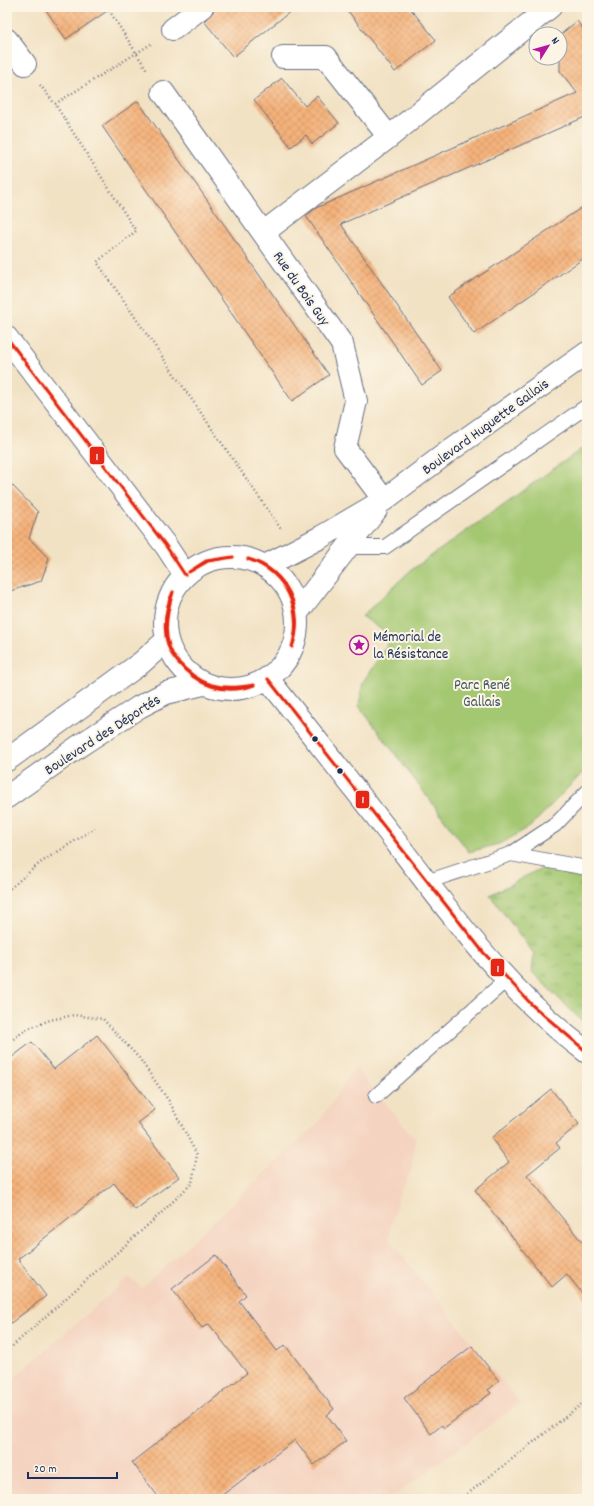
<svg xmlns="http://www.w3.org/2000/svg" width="594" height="1506" font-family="Dekko,sans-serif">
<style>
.built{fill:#f4d3c0}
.grass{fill:url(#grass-tufts);stroke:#607c68}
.green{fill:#a4c872;stroke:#607c68}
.building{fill:url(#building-cross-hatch)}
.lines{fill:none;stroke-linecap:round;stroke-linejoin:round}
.service-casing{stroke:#666e82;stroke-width:16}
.minor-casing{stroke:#666e82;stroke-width:24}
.tertiary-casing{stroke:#666e82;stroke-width:24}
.path{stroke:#666e82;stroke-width:2.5;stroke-dasharray:1 3;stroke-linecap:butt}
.service{stroke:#fff;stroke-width:14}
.minor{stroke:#fff;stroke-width:22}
.tertiary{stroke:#fff;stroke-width:22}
.bus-1-casing{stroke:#fcf5e5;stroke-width:6}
.bus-1{stroke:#e52718;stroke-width:3}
.bus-dot{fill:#1b2f5e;stroke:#fcf5e5;stroke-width:1.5}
.labels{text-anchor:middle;stroke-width:4;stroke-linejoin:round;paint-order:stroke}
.street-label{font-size:15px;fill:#1b2f5e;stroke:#fcf5e5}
.poi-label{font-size:15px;fill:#1b2f5e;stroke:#fcf5e5;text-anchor:start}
.park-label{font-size:15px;fill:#3d5563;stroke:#fcf5e5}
.line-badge{stroke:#fcf5e5;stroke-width:1.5}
.badge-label{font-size:11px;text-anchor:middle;font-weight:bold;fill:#fff}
</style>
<defs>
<pattern id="grass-tufts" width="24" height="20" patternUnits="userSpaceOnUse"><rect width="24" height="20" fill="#a4c872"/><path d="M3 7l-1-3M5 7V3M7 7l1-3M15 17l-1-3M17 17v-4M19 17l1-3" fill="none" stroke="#85a361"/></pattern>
<pattern id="building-cross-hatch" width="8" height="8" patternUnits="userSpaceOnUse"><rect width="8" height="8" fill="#f5b27a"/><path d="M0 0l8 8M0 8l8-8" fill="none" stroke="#d1996c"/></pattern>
</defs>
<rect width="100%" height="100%" fill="#fcf5e5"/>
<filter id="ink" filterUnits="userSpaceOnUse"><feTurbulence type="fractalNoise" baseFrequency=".025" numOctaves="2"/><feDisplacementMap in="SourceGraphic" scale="8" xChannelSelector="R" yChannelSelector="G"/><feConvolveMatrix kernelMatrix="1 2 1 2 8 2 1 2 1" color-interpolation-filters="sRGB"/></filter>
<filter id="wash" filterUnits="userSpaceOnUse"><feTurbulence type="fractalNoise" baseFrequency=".012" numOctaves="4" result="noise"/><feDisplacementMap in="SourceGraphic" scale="16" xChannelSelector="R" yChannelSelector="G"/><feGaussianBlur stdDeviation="0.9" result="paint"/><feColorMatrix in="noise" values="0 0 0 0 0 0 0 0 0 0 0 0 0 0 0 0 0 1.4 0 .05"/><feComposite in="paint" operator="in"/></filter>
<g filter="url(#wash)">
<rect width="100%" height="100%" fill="#f2e2c4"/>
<path class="built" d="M 355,1067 L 416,1140 L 411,1171 L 399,1195 L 392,1221 L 389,1239 L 520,1403 L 390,1499 L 7,1499 L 7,1384 L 129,1277 L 142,1288 L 318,1123 Z"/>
<path class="grass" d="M 545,866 L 587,877 L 587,1026 L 532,972 L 534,954 L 490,895 Z"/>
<path class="green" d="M 587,445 L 587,768 L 531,826 L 502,843 L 469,852 L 359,706 L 363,682 L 392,637 L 362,616 L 410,571 Z"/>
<g id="blocks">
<path class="building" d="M 44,7 L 113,7 L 66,39 Z
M 214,7 L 296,7 L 233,57 L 204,21 L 213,12 Z
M 345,7 L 409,7 L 436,40 L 395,72 Z
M 577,21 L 587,34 L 587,116 L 341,224 L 442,371 L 422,385 L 306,216 L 316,208 L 577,93 L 560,71 L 560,35 Z
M 282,78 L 305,106 L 317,96 L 339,123 L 312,144 L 306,135 L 291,147 L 254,100 Z
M 138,101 L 329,375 L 292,401 L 102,126 Z
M 587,204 L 587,256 L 474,334 L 448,297 Z
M 7,480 L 38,512 L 29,538 L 49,559 L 41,581 L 7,592 Z
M 97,1035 L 155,1110 L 138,1123 L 179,1177 L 135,1210 L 114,1183 L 18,1259 L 46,1296 L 7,1326 L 7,1061 L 32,1042 L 54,1069 Z
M 551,1089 L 579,1124 L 556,1143 L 560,1148 L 527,1175 L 587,1248 L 587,1300 L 567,1274 L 552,1287 L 475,1190 L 509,1162 L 491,1138 Z
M 216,1255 L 246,1295 L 239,1301 L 277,1351 L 285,1345 L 334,1409 L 327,1415 L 346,1441 L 314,1465 L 295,1440 L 217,1499 L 160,1499 L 132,1462 L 247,1373 L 209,1324 L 202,1328 L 172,1289 Z
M 472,1346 L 499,1381 L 488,1390 L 491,1393 L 444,1428 L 442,1425 L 431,1434 L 404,1398 Z"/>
</g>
</g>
<g filter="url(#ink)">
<use href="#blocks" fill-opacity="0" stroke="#666e82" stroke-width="1"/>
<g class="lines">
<g class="service-casing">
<path id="service" d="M 348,547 L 385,547 L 587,406
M 511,854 L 587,868
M 426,882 L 511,854 L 555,825 L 587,792
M 376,1096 L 506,980"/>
</g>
<g class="minor-casing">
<path id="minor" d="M 173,29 L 202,7
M 7,40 L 25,64
M 283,57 L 326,57 L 389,137
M 163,92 L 342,344 L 356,401 L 345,448 L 384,500
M 264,232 L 389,137 L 550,7
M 7,338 L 166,546 L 185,575
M 268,679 C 310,732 352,785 393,838 C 451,915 510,995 587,1052"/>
</g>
<g class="tertiary-casing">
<path id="tertiary" d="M165 623a66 66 0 1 1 132 0a66 66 0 1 1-132 0Z
M 265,566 L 321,537 L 384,500 L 452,449 L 587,353
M 297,613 L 376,510
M 7,760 L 141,663 L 167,640
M 7,797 L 82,744 L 139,707 L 166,693 L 203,684"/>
</g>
<path class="path" d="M 107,7 L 147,70
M 151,44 L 55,104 L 136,231 L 97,262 L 281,529
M 40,85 L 55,104
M 7,891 L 40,863 L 95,828
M 7,1044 L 25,1030 L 50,1020 L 74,1015 L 103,1019 L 139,1058 L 169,1101 L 197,1155 L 192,1183 L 158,1216 L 7,1351
M 461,1499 L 587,1400"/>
<use href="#service" class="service"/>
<use href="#minor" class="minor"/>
<use href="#tertiary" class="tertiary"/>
<g class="bus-1-casing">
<path id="bus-1" d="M 7,338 L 166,546 L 185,575
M 248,559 C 286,569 306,611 292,647
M 248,559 C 287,572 303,610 292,647
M 189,572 L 206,561 L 233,557
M 189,572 L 208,561 L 233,557
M 173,592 C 166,615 161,641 177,661
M 173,592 C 163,613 161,643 177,661
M 177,661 C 201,687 220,691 254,685
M 177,661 C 197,685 223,696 254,685
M 268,679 L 483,952 L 532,1005 L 587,1052"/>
</g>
<use href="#bus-1" class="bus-1"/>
</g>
</g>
<defs>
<g id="sight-ring" transform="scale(1)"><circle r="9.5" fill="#fcf5e5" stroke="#b5179e" stroke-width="1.5"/><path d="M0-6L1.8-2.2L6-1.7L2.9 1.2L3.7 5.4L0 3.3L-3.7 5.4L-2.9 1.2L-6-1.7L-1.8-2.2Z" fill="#b5179e"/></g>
</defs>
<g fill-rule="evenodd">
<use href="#sight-ring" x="359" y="645"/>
</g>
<g class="bus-dot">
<circle cx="315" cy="739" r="3.5"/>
<circle cx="340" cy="771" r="3.5"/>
</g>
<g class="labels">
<g class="street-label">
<text transform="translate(302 288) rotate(55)" y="5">Rue du Bois Guy</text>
<text transform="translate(485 426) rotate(-36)" y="5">Boulevard Huguette Gallais</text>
<text transform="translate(102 734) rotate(-33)" y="5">Boulevard des Déportés</text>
</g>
<g class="poi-label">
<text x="373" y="641">Mémorial de<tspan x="373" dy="17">la Résistance</tspan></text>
</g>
<g class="park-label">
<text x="482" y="689">Parc René<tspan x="482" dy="17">Gallais</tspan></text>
</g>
</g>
<g class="line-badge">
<rect x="89" y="446" width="16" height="19" rx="4" fill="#e52718"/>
<rect x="355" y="790" width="15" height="19" rx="4" fill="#e52718"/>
<rect x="490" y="958" width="15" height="19" rx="4" fill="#e52718"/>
</g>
<g class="badge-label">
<text x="97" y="460">1</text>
<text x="363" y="803">1</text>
<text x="498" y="972">1</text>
</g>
<rect width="594" height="1506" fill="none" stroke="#fcf5e5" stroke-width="24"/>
<g transform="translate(548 46) rotate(53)"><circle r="19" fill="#fcf5e5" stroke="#a2a6af"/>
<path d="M0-3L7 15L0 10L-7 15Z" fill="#b5179e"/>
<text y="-6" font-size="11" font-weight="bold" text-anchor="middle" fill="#1b2f5e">N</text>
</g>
<path d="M28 1472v6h89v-6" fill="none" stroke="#1b2f5e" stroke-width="2"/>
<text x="34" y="1472" font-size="12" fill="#1b2f5e" stroke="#fcf5e5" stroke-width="3" paint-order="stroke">20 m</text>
</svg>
